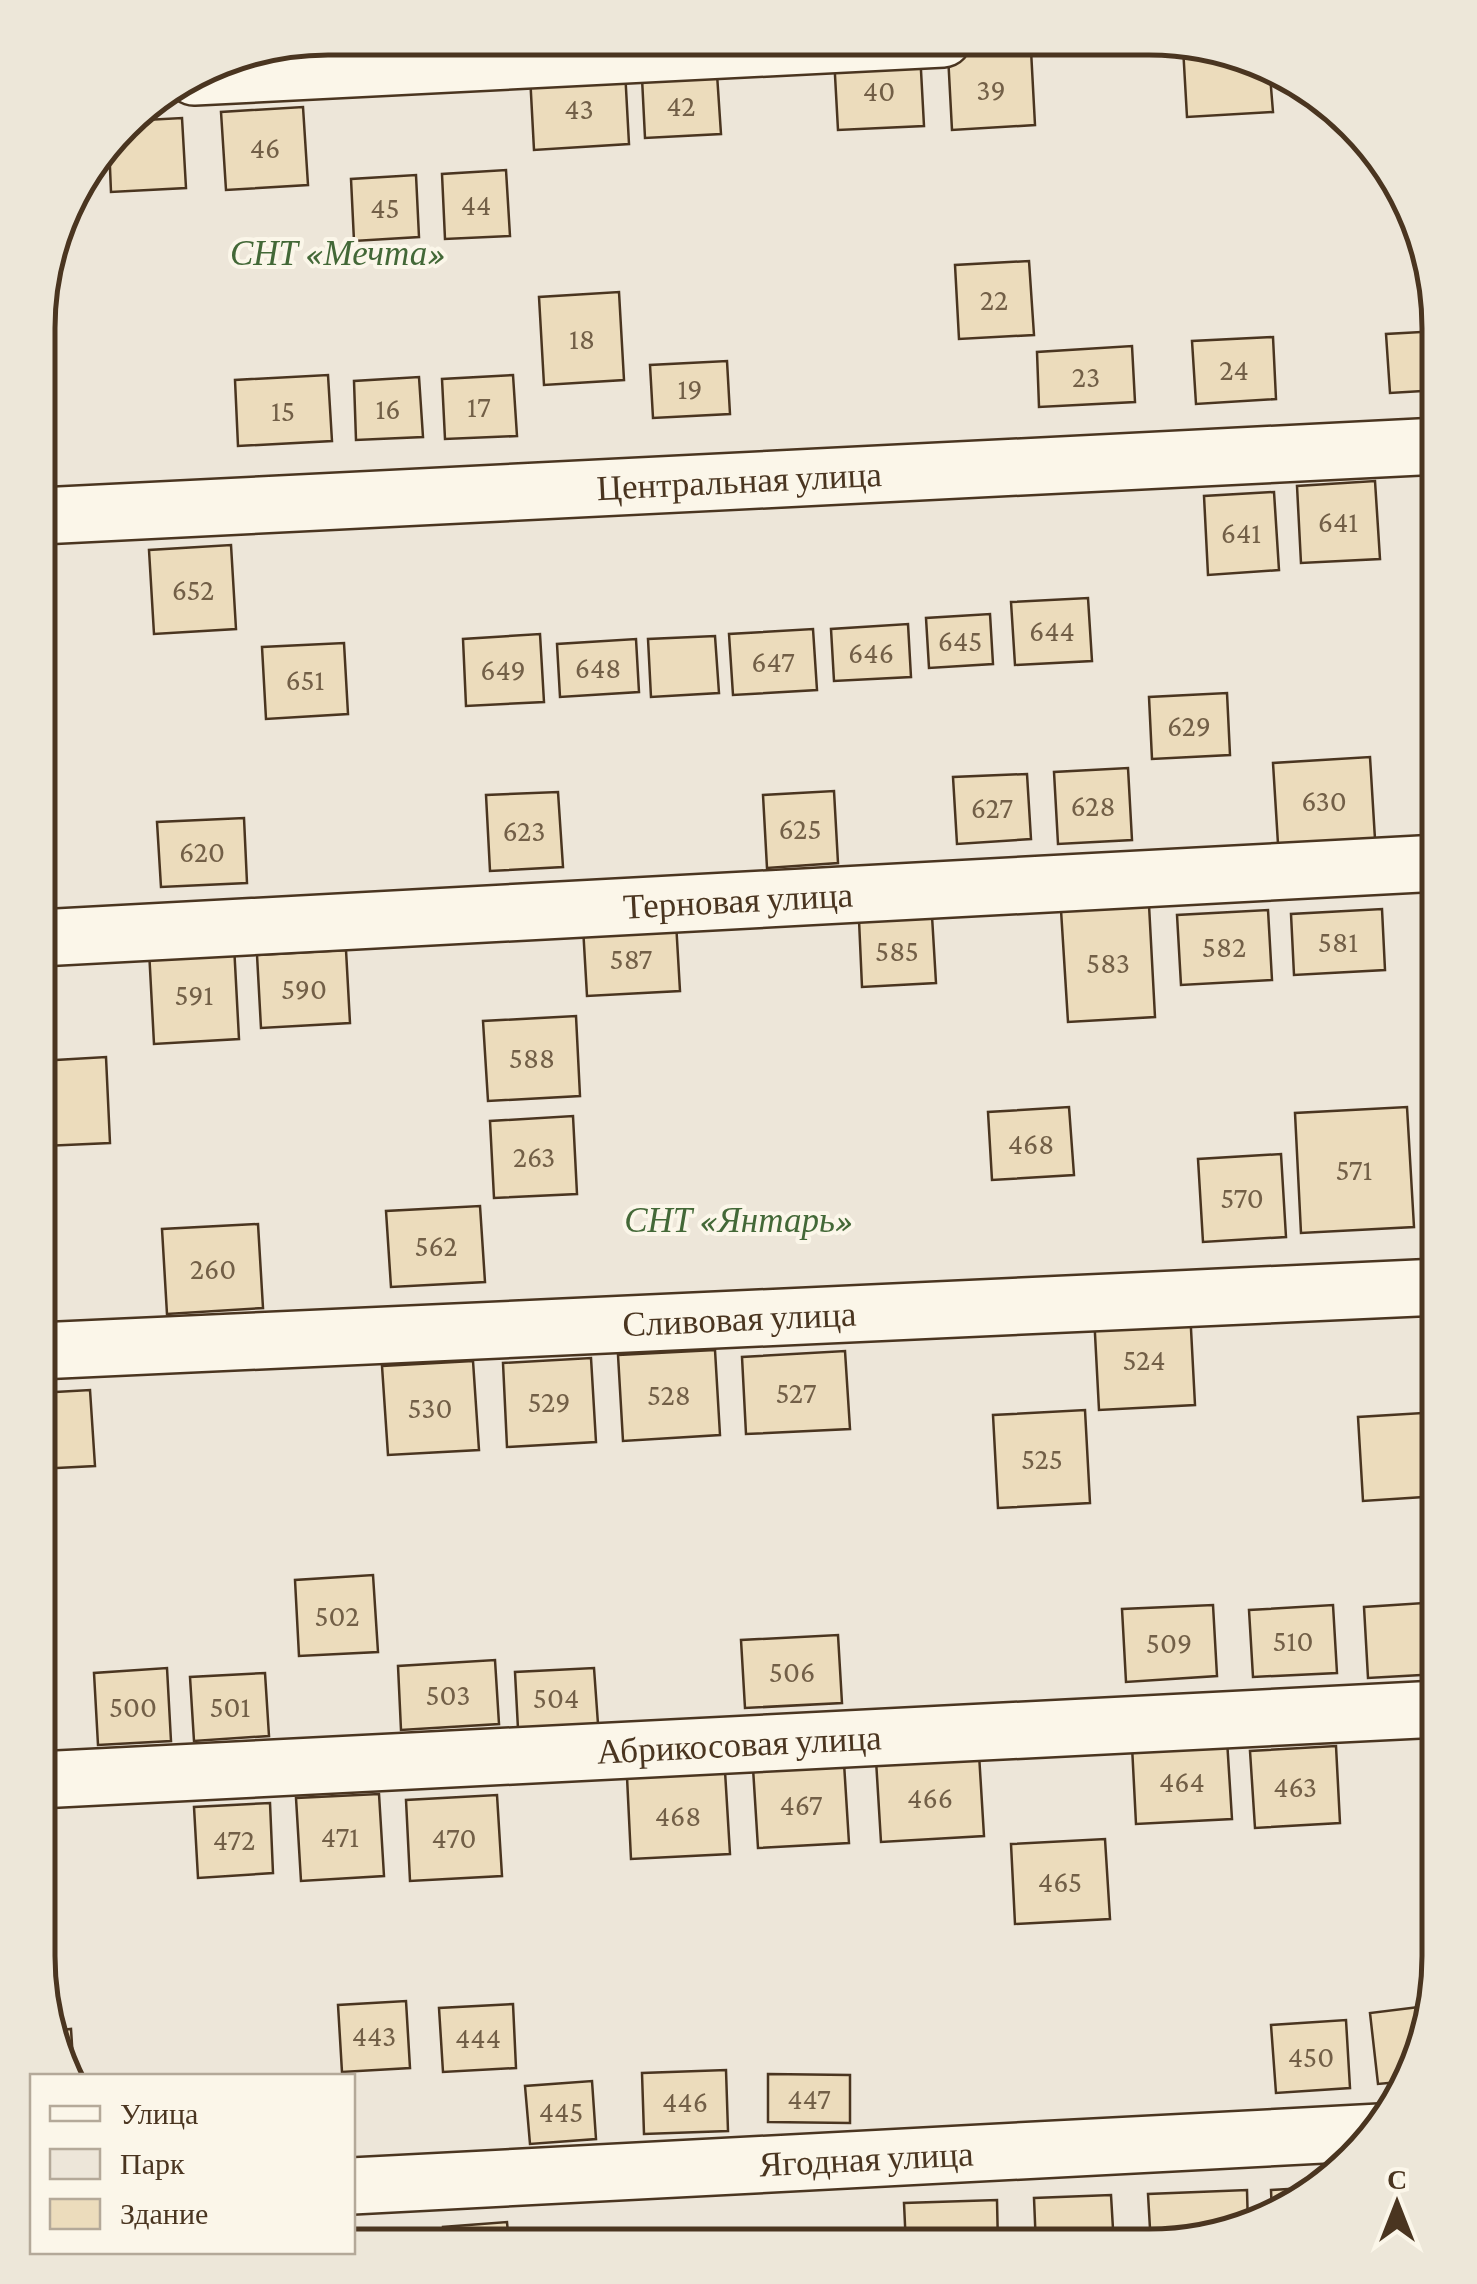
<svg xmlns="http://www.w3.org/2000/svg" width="1477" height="2284" font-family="'Crimson Pro',serif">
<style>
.green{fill:#ede6d9;stroke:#887966;stroke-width:2.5}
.building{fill:#ecdcbc;stroke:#4a3520;stroke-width:2.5}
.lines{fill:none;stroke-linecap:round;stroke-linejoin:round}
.minor-casing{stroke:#4a3520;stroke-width:60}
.minor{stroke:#fbf6e9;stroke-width:55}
.labels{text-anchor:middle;stroke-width:8;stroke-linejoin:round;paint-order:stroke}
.number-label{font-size:30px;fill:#725f47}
.park-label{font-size:35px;font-style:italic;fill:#436837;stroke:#fbf6e9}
.street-label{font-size:35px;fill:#4a3520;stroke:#fbf6e9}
.rim{fill:none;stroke:#4a3520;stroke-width:5}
</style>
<rect width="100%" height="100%" fill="#fbf6e9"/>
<path class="green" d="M 328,38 L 1187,40 L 1325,97 L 1417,217 L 1439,328 L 1439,1975 L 1380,2132 L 1260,2224 L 1149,2246 L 353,2244 L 352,2076 L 67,2076 L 60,2067 L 38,1956 L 40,290 L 76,183 L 137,109 L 234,53 Z"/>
<path class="building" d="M 1201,46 L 1270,75 L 1273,112 L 1187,117 L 1183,47 Z
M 1031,50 L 1035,125 L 952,130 L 948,55 Z
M 920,52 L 924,126 L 838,130 L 834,57 Z
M 625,70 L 629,144 L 534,150 L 530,75 Z
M 717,74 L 721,134 L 645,138 L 642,78 Z
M 303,107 L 308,185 L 226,190 L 221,112 Z
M 182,118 L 186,188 L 111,192 L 109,144 L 127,121 Z
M 506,170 L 510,236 L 445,239 L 442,174 Z
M 416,175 L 419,237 L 354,241 L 351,179 Z
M 1029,261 L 1034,335 L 959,339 L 955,265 Z
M 619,292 L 624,380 L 544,385 L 539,297 Z
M 1439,331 L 1439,390 L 1390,393 L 1386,334 Z
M 1273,337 L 1276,399 L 1196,404 L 1192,341 Z
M 1132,346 L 1135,402 L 1039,407 L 1037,352 Z
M 727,361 L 730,414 L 653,418 L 650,365 Z
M 328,375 L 332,441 L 238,446 L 235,380 Z
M 513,375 L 517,436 L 445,439 L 442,379 Z
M 419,377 L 423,437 L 356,440 L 354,381 Z
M 1375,481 L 1380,559 L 1301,563 L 1297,486 Z
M 1274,492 L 1279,570 L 1208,575 L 1204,496 Z
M 231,545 L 236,629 L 154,634 L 149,550 Z
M 1088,598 L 1092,661 L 1015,665 L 1011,602 Z
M 990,614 L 993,664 L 929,668 L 926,618 Z
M 908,624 L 911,677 L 834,681 L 831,629 Z
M 813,629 L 817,690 L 733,695 L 729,634 Z
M 540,634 L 544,702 L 466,706 L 463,639 Z
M 715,636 L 719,693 L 651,697 L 648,639 Z
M 636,639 L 639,692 L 560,697 L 557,644 Z
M 344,643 L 348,714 L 266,719 L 262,647 Z
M 1227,693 L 1230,755 L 1152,759 L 1149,697 Z
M 1370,757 L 1375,839 L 1278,844 L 1273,763 Z
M 1128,768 L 1132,840 L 1058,844 L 1054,772 Z
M 1027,774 L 1031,839 L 957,844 L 953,777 Z
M 834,791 L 838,863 L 767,868 L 763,795 Z
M 558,792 L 563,867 L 490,871 L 486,795 Z
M 244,818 L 247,883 L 161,887 L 157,822 Z
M 1149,905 L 1155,1017 L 1068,1022 L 1061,910 Z
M 1382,909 L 1385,970 L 1294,975 L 1291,914 Z
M 1268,910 L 1272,980 L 1181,985 L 1177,915 Z
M 932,916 L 936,983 L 862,987 L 859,920 Z
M 676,922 L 680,991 L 587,996 L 583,927 Z
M 234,945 L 239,1039 L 154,1044 L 149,950 Z
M 346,950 L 350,1023 L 261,1028 L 257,955 Z
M 576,1016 L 580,1096 L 488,1101 L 483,1021 Z
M 106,1057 L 110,1143 L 44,1146 L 39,1061 Z
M 1069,1107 L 1074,1175 L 992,1180 L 988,1112 Z
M 1407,1107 L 1414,1227 L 1301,1233 L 1295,1113 Z
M 573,1116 L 577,1194 L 494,1198 L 490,1121 Z
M 1281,1154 L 1286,1237 L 1203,1242 L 1198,1159 Z
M 480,1206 L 485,1282 L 391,1287 L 386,1211 Z
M 258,1224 L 263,1308 L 167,1314 L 162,1229 Z
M 1190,1310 L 1195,1405 L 1099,1410 L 1094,1315 Z
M 715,1350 L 720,1435 L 623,1441 L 618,1355 Z
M 845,1351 L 850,1429 L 746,1434 L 742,1357 Z
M 591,1358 L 596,1442 L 507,1447 L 503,1363 Z
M 473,1361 L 479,1450 L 388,1455 L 382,1366 Z
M 90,1390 L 95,1466 L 38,1469 L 38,1393 Z
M 1085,1410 L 1090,1503 L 998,1508 L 993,1415 Z
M 1439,1412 L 1439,1496 L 1363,1501 L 1358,1417 Z
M 373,1575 L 378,1652 L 299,1656 L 295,1580 Z
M 1439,1602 L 1439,1674 L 1368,1678 L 1364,1607 Z
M 1213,1605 L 1217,1676 L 1126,1682 L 1122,1609 Z
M 1333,1605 L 1337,1673 L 1253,1677 L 1249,1610 Z
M 838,1635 L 842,1703 L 745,1708 L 741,1640 Z
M 495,1660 L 499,1724 L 401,1730 L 398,1666 Z
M 167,1668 L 171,1741 L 98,1745 L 94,1673 Z
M 594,1668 L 598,1724 L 518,1729 L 515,1672 Z
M 265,1673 L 269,1736 L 194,1741 L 190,1677 Z
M 1227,1740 L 1232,1819 L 1136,1824 L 1132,1746 Z
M 1336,1746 L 1340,1823 L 1255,1828 L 1250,1751 Z
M 979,1754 L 984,1836 L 881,1842 L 876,1760 Z
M 844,1763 L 849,1843 L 758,1848 L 753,1768 Z
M 725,1771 L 730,1854 L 631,1859 L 627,1777 Z
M 379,1794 L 384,1876 L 301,1881 L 296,1798 Z
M 497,1795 L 502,1876 L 410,1881 L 406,1800 Z
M 270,1803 L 273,1873 L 198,1878 L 194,1807 Z
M 1105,1839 L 1110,1919 L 1015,1924 L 1011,1844 Z
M 406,2001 L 410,2068 L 342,2072 L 338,2005 Z
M 513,2004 L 516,2068 L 443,2072 L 439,2008 Z
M 1427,2006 L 1399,2082 L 1378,2084 L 1370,2013 Z
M 1346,2020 L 1350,2088 L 1276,2093 L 1271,2025 Z
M 71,2029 L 74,2076 L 67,2076 L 60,2067 L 52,2031 Z
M 726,2070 L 728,2131 L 644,2134 L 642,2073 Z
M 768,2074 L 850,2075 L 850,2123 L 768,2122 Z
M 592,2081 L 596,2139 L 530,2144 L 525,2086 Z
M 1307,2188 L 1272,2215 L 1271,2190 Z
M 1247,2190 L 1248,2227 L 1151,2246 L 1148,2194 Z
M 1111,2195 L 1114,2246 L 1036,2246 L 1034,2198 Z
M 997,2200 L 998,2246 L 906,2246 L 904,2203 Z
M 507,2222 L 509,2245 L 444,2245 L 443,2227 Z
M 416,2229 L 417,2244 L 352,2244 L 352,2233 Z
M 535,2232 L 607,2235 L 606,2245 L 534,2245 Z"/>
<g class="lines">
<g class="minor-casing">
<g id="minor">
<path d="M 194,77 L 943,39"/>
<path id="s1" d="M 40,516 L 1439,446"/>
<path id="s2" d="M 39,938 L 1439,863"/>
<path id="s3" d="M 38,1351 L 1439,1287"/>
<path id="s4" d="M 38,1780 L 1439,1709"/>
<path id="s5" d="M 352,2186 L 1380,2132"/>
</g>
</g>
<use href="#minor" class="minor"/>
</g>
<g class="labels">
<g class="number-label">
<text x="991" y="100">39</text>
<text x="879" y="101">40</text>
<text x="681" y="116">42</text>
<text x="579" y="119">43</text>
<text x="265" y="158">46</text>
<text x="476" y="215">44</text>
<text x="385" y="218">45</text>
<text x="994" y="310">22</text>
<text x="582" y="349">18</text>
<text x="1234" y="380">24</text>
<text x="1086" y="387">23</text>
<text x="690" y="399">19</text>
<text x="479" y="417">17</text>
<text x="388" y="419">16</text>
<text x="283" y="421">15</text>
<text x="1338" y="532">641</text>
<text x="1241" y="543">641</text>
<text x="193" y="600">652</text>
<text x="1052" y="641">644</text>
<text x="960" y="651">645</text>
<text x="871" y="663">646</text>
<text x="773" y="672">647</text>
<text x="598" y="678">648</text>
<text x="503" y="680">649</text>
<text x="305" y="690">651</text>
<text x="1189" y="736">629</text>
<text x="1324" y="811">630</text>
<text x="1093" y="816">628</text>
<text x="992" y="818">627</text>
<text x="800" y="839">625</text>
<text x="524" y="841">623</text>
<text x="202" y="862">620</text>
<text x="1338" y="952">581</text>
<text x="1224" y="957">582</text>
<text x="897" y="961">585</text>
<text x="631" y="969">587</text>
<text x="1108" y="973">583</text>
<text x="304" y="999">590</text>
<text x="194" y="1005">591</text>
<text x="532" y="1068">588</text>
<text x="1031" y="1154">468</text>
<text x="534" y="1167">263</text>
<text x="1354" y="1180">571</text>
<text x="1242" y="1208">570</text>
<text x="436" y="1256">562</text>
<text x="213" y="1279">260</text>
<text x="1144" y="1370">524</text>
<text x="796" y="1403">527</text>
<text x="669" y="1405">528</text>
<text x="549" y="1412">529</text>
<text x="430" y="1418">530</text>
<text x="1042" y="1469">525</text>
<text x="337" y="1626">502</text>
<text x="1293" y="1651">510</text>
<text x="1169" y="1653">509</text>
<text x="792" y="1682">506</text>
<text x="448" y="1705">503</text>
<text x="556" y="1708">504</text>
<text x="133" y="1717">500</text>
<text x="230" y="1717">501</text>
<text x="1182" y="1792">464</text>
<text x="1295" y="1797">463</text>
<text x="930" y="1808">466</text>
<text x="801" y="1815">467</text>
<text x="678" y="1826">468</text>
<text x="340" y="1847">471</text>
<text x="454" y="1848">470</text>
<text x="234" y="1850">472</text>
<text x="1060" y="1892">465</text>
<text x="374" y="2046">443</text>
<text x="478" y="2048">444</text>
<text x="1311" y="2067">450</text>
<text x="809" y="2109">447</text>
<text x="685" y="2112">446</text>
<text x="561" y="2122">445</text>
</g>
<g class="park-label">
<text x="338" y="265">СНТ «Мечта»</text>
<text x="739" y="1232">СНТ «Янтарь»</text>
</g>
<g class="street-label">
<text dy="12" stroke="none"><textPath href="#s1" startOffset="700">Центральная улица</textPath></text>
<text dy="12" stroke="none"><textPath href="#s2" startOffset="700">Терновая улица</textPath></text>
<text dy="12" stroke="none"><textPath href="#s3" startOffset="702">Сливовая улица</textPath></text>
<text dy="12" stroke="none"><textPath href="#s4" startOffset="702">Абрикосовая улица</textPath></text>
<text dy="12" stroke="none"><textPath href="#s5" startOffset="515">Ягодная улица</textPath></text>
</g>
</g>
<path d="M0 0H1477V2284H0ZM328 55H1149A273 273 0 0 1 1422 328V1956A273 273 0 0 1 1149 2229H328A273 273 0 0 1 55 1956V328A273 273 0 0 1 328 55Z" fill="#ede7d9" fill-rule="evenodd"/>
<path class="rim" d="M328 55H1149A273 273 0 0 1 1422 328V1956A273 273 0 0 1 1149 2229H328A273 273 0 0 1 55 1956V328A273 273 0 0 1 328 55Z"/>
<rect x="30" y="2074" width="325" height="180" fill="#fbf6e9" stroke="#b4a999" stroke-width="2.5"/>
<rect x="50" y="2106" width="50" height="15" fill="#fbf6e9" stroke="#b4a999" stroke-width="2.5"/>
<text x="120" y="2124" font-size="30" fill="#4a3520">Улица</text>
<rect x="50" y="2149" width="50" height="30" fill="#ede6d9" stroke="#b4a999" stroke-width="2.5"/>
<text x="120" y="2174" font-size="30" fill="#4a3520">Парк</text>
<rect x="50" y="2199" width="50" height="30" fill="#ecdcbc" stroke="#b4a999" stroke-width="2.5"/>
<text x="120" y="2224" font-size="30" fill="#4a3520">Здание</text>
<g transform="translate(1397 2204)" stroke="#fbf6e9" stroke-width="8" paint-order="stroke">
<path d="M0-8L18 38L0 25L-18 38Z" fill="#4a3520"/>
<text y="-15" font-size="28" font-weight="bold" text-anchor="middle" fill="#4a3520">С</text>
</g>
</svg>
